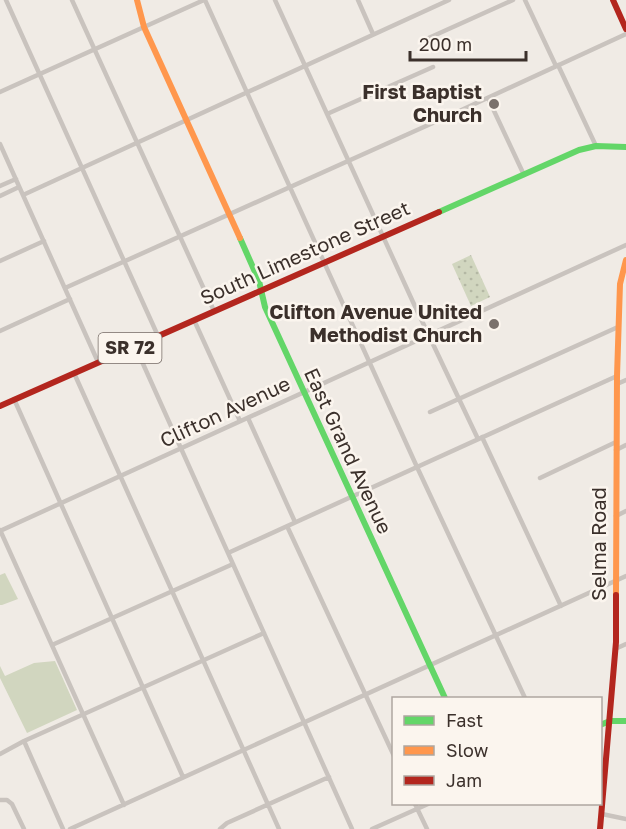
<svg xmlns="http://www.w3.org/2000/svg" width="626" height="829" font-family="'Golos Text',sans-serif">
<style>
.park{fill:url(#park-dots)}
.garden{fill:#d1d6bf}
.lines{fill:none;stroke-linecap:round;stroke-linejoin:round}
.street{stroke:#c9c3be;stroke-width:4.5}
.fast{stroke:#63d668;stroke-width:6}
.slow{stroke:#ff974d;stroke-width:6}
.jam{stroke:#b3261e;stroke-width:6}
.poi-dot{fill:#7a716c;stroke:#fbf5ee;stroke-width:2}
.labels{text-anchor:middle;stroke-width:5;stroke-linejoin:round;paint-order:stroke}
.shield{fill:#fbf5ee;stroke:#756b66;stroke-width:1.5}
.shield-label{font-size:18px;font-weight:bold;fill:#3b302b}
.poi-label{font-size:20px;font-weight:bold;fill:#3b302b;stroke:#fbf5ee;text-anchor:end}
.street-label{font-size:20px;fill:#3b302b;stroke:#fbf5ee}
</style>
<defs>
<pattern id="park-dots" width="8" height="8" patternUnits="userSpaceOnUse" patternTransform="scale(1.5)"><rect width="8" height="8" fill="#d1d6bf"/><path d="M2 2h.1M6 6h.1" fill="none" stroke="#b4b8a4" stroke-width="1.8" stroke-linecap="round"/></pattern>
</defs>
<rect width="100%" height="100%" fill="#f0ebe5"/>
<path class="park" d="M 471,255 L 490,297 L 471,306 L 452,264 Z"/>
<path class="garden" d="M 5,573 L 18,599 L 2,605 L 0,605 L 0,575 Z
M 55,661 L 77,710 L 27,733 L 0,678 L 0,666 L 5,676 L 34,663 Z"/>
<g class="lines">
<path class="street" d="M 6,0 L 158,336
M 72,0 L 214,311
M 205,0 L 417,467 L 525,698
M 275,0 L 413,302 L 478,439
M 358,0 L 373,34
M 525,0 L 556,66
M 422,41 L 513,0
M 558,65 L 596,146
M 0,92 L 204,0
M 488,98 L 524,175
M 327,114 L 433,67
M 0,144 L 98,362
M 0,186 L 16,179
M 23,195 L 449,0
M 0,196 L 19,187
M 0,261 L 44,241
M 65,288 L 455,113 L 626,34
M 194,320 L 240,421
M 0,331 L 70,299
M 135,346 L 352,829
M 74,373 L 279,829
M 617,384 L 626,380
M 14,399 L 183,777
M 430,412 L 618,327
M 248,418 L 295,522
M 482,437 L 561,606
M 616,450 L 626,445
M 540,478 L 616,442
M 616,516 L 626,511
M 287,526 L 394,756
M 0,530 L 124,805
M 0,531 L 626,245
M 228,553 L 617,376
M 52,645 L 233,564
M 615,649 L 626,644
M 24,741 L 63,829
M 0,754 L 24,741 L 264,633
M 0,800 L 7,800 L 12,804 L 24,829
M 415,804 L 427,829
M 602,814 L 626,819
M 70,829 L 626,576
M 220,829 L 227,823 L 329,777
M 372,829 L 428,804"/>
<path class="fast" d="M 439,212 L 579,150 L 596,146 L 626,147
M 240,238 L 259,281 L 265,307 L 445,698
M 600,725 L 610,721 L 626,721"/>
<path class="slow" d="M 137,0 L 144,27 L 240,238
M 616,595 L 617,376 L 620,284 L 626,260"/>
<path class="jam" d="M 613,0 L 626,29
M 0,406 L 439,212
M 600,829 L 616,642 L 616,595"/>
</g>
<g class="poi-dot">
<circle cx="494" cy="104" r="6"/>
<circle cx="494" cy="324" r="6"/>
</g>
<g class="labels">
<rect class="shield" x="98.5" y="333" width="63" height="30" rx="4.5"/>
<g class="shield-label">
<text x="130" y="354">SR 72</text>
</g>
<g class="poi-label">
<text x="482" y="99">First Baptist<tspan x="482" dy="23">Church</tspan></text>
<text x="482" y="319">Clifton Avenue United<tspan x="482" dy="23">Methodist Church</tspan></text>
</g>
<g class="street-label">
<text transform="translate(305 253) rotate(-24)" y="7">South Limestone Street</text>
<text transform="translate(225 412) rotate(-25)" y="7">Clifton Avenue</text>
<text transform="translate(348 451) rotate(65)" y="7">East Grand Avenue</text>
<text transform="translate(599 544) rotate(-90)" y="7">Selma Road</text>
</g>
</g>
<rect x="392" y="697" width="210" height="108" fill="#fbf5ee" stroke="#aea6a0" stroke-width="1.5"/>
<rect x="404" y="716" width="30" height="9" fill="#63d668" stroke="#aea6a0" stroke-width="1.5"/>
<text x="446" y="727" font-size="18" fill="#3b302b">Fast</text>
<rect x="404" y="746" width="30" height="9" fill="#ff974d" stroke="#aea6a0" stroke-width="1.5"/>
<text x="446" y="757" font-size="18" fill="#3b302b">Slow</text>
<rect x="404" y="776" width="30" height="9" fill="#b3261e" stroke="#aea6a0" stroke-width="1.5"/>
<text x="446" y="787" font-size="18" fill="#3b302b">Jam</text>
<path d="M410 51v9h116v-9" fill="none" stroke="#3b302b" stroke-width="3"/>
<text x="419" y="51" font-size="18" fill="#3b302b" stroke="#fbf5ee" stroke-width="4.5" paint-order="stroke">200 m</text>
</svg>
